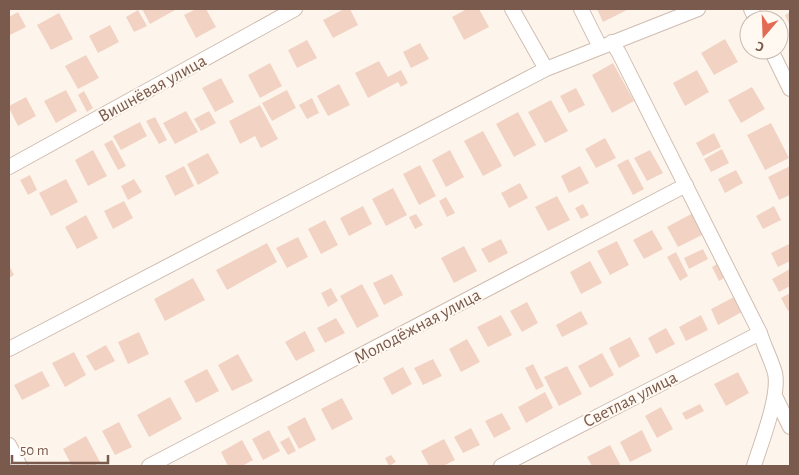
<svg xmlns="http://www.w3.org/2000/svg" width="799" height="475" font-family="'Alegreya Sans',sans-serif">
<style>
.building{fill:#f2d3c3}
.lines{fill:none;stroke-linecap:round;stroke-linejoin:round}
.minor-casing{stroke:#d0bcb0;stroke-width:16}
.minor{stroke:#fff;stroke-width:14}
.labels{text-anchor:middle;stroke-width:4;stroke-linejoin:round;paint-order:stroke}
.street-label{font-size:18px;fill:#795a4d;stroke:#fff9f2}
</style>
<rect width="100%" height="100%" fill="#fdf5ec"/>
<path class="building" d="M 142,9 L 174,9 L 175,10 L 150,24 Z
M 196,9 L 206,9 L 216,27 L 196,38 L 184,15 Z
M 344,9 L 350,9 L 358,25 L 333,38 L 323,20 Z
M 467,9 L 479,9 L 489,27 L 464,40 L 452,17 Z
M 597,9 L 629,9 L 603,22 Z
M 138,10 L 147,26 L 134,32 L 126,17 Z
M 18,12 L 26,27 L 10,35 L 9,32 L 9,17 Z
M 790,12 L 790,26 L 785,15 Z
M 59,13 L 73,39 L 51,50 L 37,25 Z
M 110,25 L 119,42 L 98,53 L 89,36 Z
M 725,39 L 738,62 L 714,75 L 701,53 Z
M 307,40 L 317,58 L 297,68 L 288,50 Z
M 420,43 L 429,59 L 411,68 L 403,52 Z
M 86,55 L 99,78 L 78,89 L 65,66 Z
M 379,61 L 388,77 L 401,70 L 408,83 L 401,87 L 398,82 L 368,98 L 355,73 Z
M 270,63 L 282,86 L 260,98 L 248,75 Z
M 613,63 L 634,101 L 612,113 L 592,75 Z
M 697,70 L 709,92 L 685,106 L 673,83 Z
M 221,78 L 234,102 L 215,112 L 202,88 Z
M 339,84 L 350,105 L 328,116 L 317,96 Z
M 752,87 L 765,109 L 741,123 L 728,100 Z
M 576,88 L 585,105 L 569,113 L 560,96 Z
M 66,90 L 77,111 L 56,123 L 44,101 Z
M 287,90 L 296,108 L 272,121 L 262,103 Z
M 84,91 L 93,108 L 87,112 L 78,95 Z
M 26,97 L 36,116 L 18,126 L 9,108 L 9,106 Z
M 312,98 L 319,113 L 307,119 L 299,105 Z
M 551,100 L 568,131 L 545,143 L 528,112 Z
M 260,105 L 278,139 L 261,148 L 255,136 L 240,144 L 229,121 Z
M 186,111 L 198,132 L 175,144 L 163,123 Z
M 209,111 L 216,123 L 201,131 L 194,119 Z
M 518,112 L 536,145 L 514,157 L 496,124 Z
M 155,117 L 167,140 L 159,144 L 146,121 Z
M 140,122 L 147,136 L 121,150 L 113,136 Z
M 771,123 L 789,158 L 765,170 L 747,135 Z
M 483,131 L 502,166 L 483,176 L 464,141 Z
M 714,133 L 721,147 L 703,156 L 696,143 Z
M 605,138 L 616,158 L 596,168 L 585,149 Z
M 112,140 L 126,166 L 118,170 L 104,144 Z
M 722,149 L 729,163 L 711,172 L 704,159 Z
M 93,150 L 107,176 L 88,186 L 75,160 Z
M 450,150 L 464,177 L 446,187 L 432,160 Z
M 650,150 L 663,173 L 647,181 L 634,158 Z
M 208,153 L 219,173 L 198,185 L 187,164 Z
M 628,159 L 644,189 L 633,195 L 617,165 Z
M 420,165 L 436,196 L 419,205 L 403,174 Z
M 184,166 L 194,186 L 175,196 L 165,176 Z
M 580,166 L 589,183 L 569,193 L 561,176 Z
M 790,166 L 790,195 L 779,200 L 768,177 Z
M 736,170 L 743,183 L 725,193 L 718,179 Z
M 30,175 L 37,190 L 28,195 L 20,180 Z
M 66,179 L 78,202 L 51,216 L 39,193 Z
M 134,179 L 142,192 L 128,200 L 121,186 Z
M 520,183 L 528,198 L 509,208 L 501,193 Z
M 393,188 L 407,215 L 386,226 L 372,199 Z
M 557,196 L 570,220 L 548,231 L 535,207 Z
M 446,197 L 455,213 L 447,217 L 439,201 Z
M 124,201 L 133,218 L 113,229 L 104,211 Z
M 583,204 L 589,215 L 581,219 L 575,208 Z
M 363,206 L 372,224 L 349,236 L 340,218 Z
M 774,206 L 781,220 L 763,229 L 756,216 Z
M 693,213 L 704,234 L 678,247 L 667,227 Z
M 416,214 L 423,225 L 415,229 L 409,217 Z
M 86,215 L 98,238 L 77,249 L 65,227 Z
M 325,220 L 338,245 L 321,254 L 308,229 Z
M 652,230 L 663,249 L 644,259 L 633,240 Z
M 298,237 L 308,257 L 287,268 L 276,248 Z
M 501,239 L 508,253 L 489,263 L 481,249 Z
M 617,241 L 629,265 L 610,275 L 597,251 Z
M 267,243 L 277,262 L 227,290 L 216,270 Z
M 789,244 L 790,261 L 778,267 L 771,253 Z
M 464,246 L 477,271 L 454,283 L 441,258 Z
M 703,249 L 708,259 L 689,269 L 684,258 Z
M 676,252 L 688,276 L 680,281 L 667,257 Z
M 590,261 L 602,283 L 581,294 L 570,272 Z
M 717,264 L 724,278 L 719,281 L 712,267 Z
M 9,265 L 14,275 L 9,278 Z
M 790,269 L 790,286 L 779,292 L 772,279 Z
M 392,274 L 403,295 L 384,305 L 373,283 Z
M 193,278 L 205,300 L 165,321 L 154,299 Z
M 362,284 L 379,316 L 357,328 L 340,296 Z
M 331,288 L 338,301 L 328,307 L 321,293 Z
M 790,293 L 790,310 L 788,311 L 781,298 Z
M 734,297 L 742,312 L 718,325 L 711,309 Z
M 527,302 L 538,323 L 522,332 L 510,311 Z
M 581,311 L 588,324 L 562,337 L 556,325 Z
M 501,315 L 512,335 L 488,347 L 477,327 Z
M 701,315 L 708,330 L 686,341 L 679,327 Z
M 336,318 L 345,333 L 325,343 L 317,328 Z
M 666,328 L 675,344 L 656,354 L 648,338 Z
M 305,331 L 315,351 L 296,361 L 285,342 Z
M 139,332 L 149,354 L 128,364 L 118,342 Z
M 630,337 L 640,356 L 619,368 L 609,348 Z
M 467,339 L 480,362 L 461,372 L 449,349 Z
M 106,345 L 115,361 L 95,371 L 86,356 Z
M 74,352 L 86,375 L 65,387 L 52,363 Z
M 602,353 L 614,375 L 590,388 L 578,366 Z
M 238,354 L 253,381 L 232,391 L 218,365 Z
M 433,359 L 442,376 L 423,385 L 414,368 Z
M 533,364 L 544,386 L 536,390 L 525,368 Z
M 567,366 L 582,394 L 559,406 L 544,377 Z
M 403,367 L 412,384 L 392,395 L 383,378 Z
M 207,369 L 219,391 L 196,403 L 184,381 Z
M 42,371 L 50,386 L 22,400 L 14,385 Z
M 738,372 L 749,393 L 726,406 L 714,384 Z
M 545,392 L 553,408 L 526,423 L 518,407 Z
M 170,397 L 182,419 L 149,437 L 137,415 Z
M 342,398 L 353,419 L 332,430 L 321,409 Z
M 700,404 L 704,411 L 686,420 L 682,413 Z
M 661,407 L 673,429 L 657,438 L 645,416 Z
M 502,413 L 511,429 L 494,438 L 485,421 Z
M 305,417 L 316,440 L 299,449 L 287,427 Z
M 119,422 L 132,447 L 115,455 L 102,431 Z
M 471,428 L 480,445 L 463,453 L 454,437 Z
M 269,430 L 280,451 L 263,460 L 252,439 Z
M 642,430 L 652,451 L 630,462 L 620,442 Z
M 86,436 L 100,462 L 93,466 L 72,466 L 63,449 Z
M 289,437 L 296,451 L 288,455 L 280,442 Z
M 444,439 L 455,460 L 443,466 L 429,466 L 421,451 Z
M 242,440 L 253,460 L 242,466 L 228,466 L 221,452 Z
M 610,445 L 621,466 L 592,466 L 587,457 Z
M 391,455 L 396,462 L 389,466 L 385,458 Z"/>
<g class="lines">
<g class="minor-casing">
<path id="minor" d="M 512,9 L 546,69
M 581,9 L 600,47
M 751,9 L 756,20
M 612,42 L 619,53 L 760,333 C 764,346 771,359 775,373 C 780,396 761,443 754,466
M 771,50 L 790,89
M 9,167 L 295,9
M 9,349 L 546,69 L 698,9
M 775,396 L 790,427
M 9,445 L 20,466
M 149,466 L 686,185
M 501,466 L 760,333"/>
</g>
<use href="#minor" class="minor"/>
</g>
<g class="labels">
<g class="street-label">
<text transform="translate(152 88) rotate(-29)" y="6">Вишнёвая улица</text>
<text transform="translate(417 326) rotate(-28)" y="6">Молодёжная улица</text>
<text transform="translate(630 399) rotate(-27)" y="6">Светлая улица</text>
</g>
</g>
<rect width="799" height="475" fill="none" stroke="#795a4d" stroke-width="20"/>
<g transform="translate(764 35) rotate(199)"><circle r="24" fill="#fff9f2" stroke="#c9b9b0"/>
<path d="M0-4L9 19L0 12L-9 19Z" fill="#e46b53"/>
<text y="-8" font-size="14" font-weight="bold" text-anchor="middle" fill="#795a4d">С</text>
</g>
<path d="M12 455v8h96v-8" fill="none" stroke="#795a4d" stroke-width="2.5"/>
<text x="20" y="455" font-size="15" fill="#795a4d" stroke="#fff9f2" stroke-width="4" paint-order="stroke">50 m</text>
</svg>
